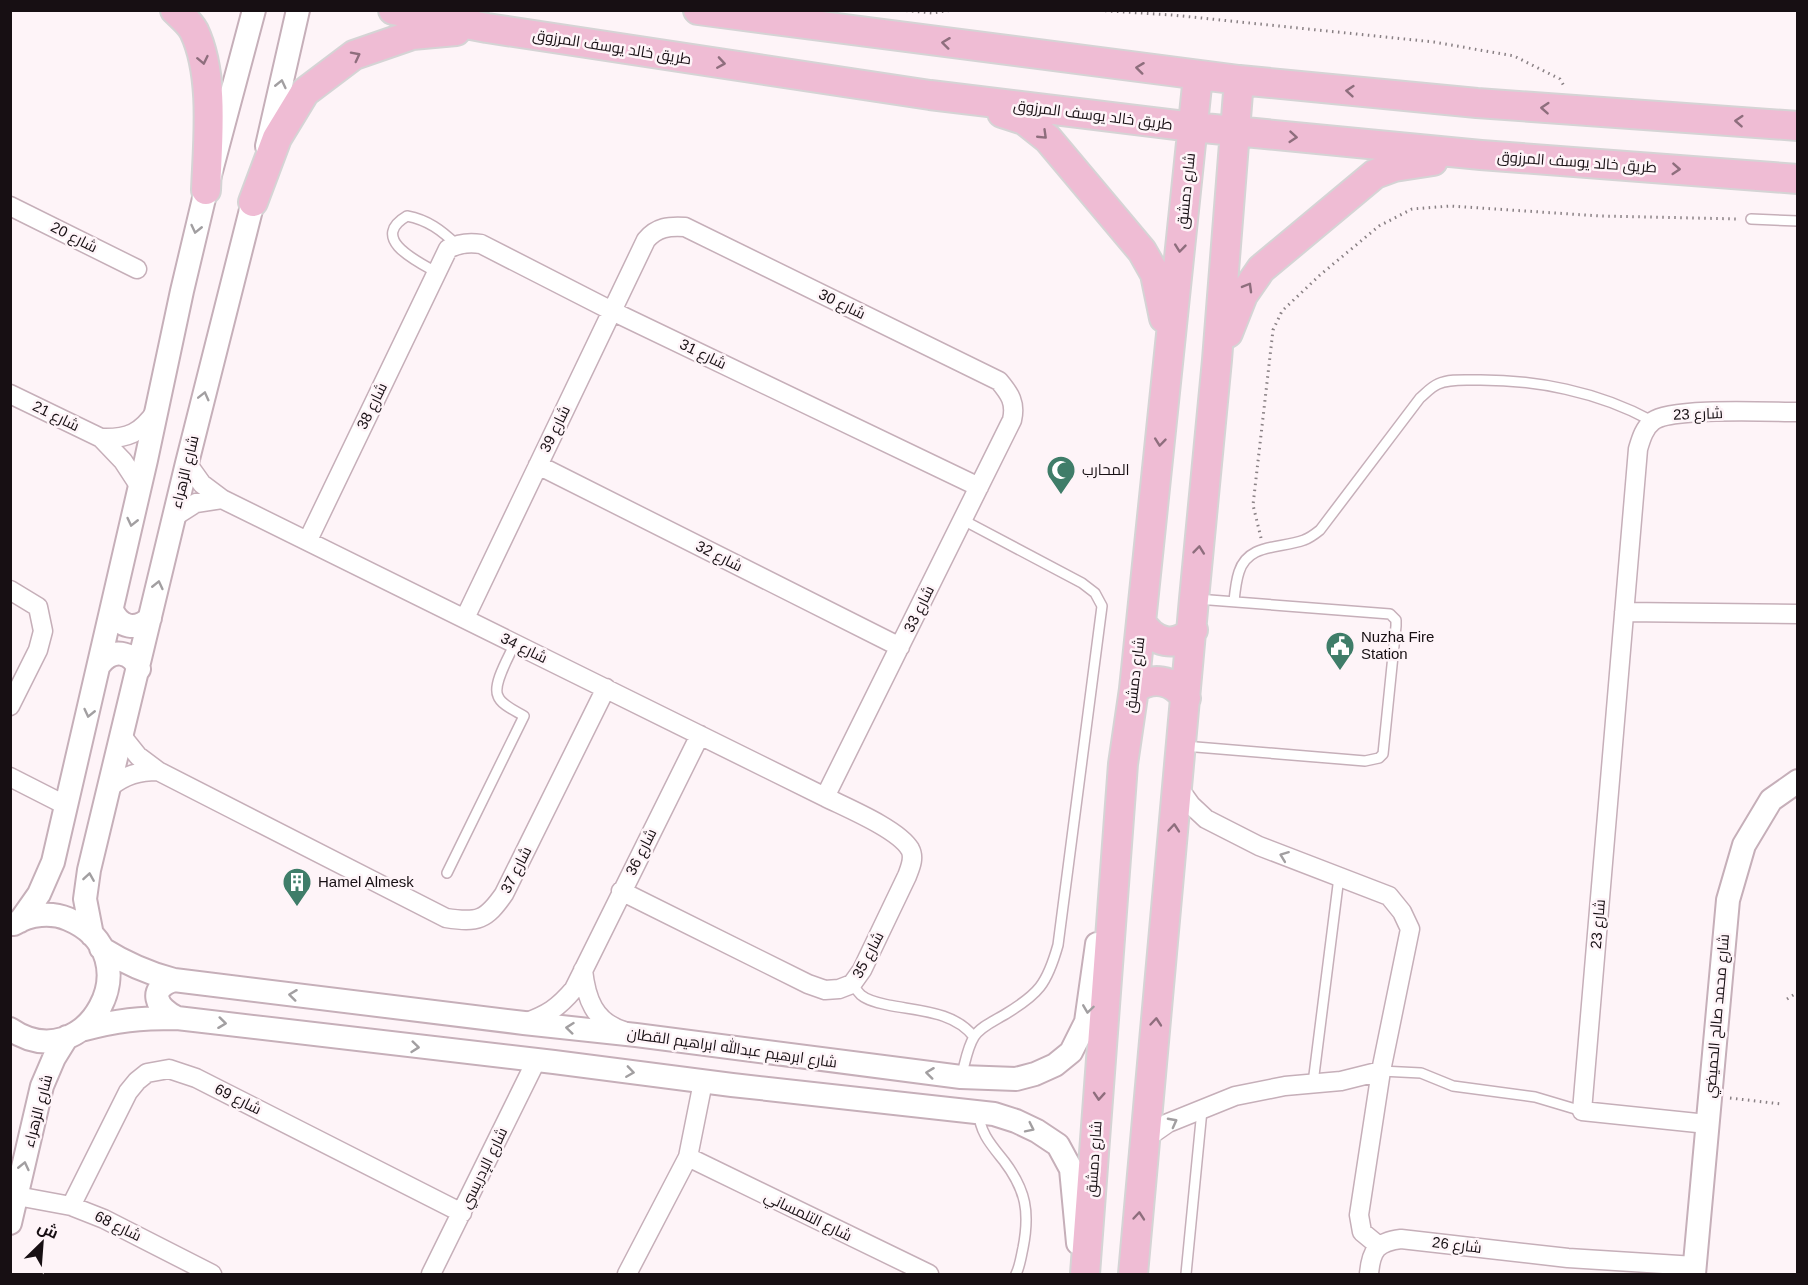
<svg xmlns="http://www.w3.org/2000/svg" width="1808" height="1285" font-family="Helvetica,Cairo,sans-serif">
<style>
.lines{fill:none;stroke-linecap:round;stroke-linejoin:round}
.service-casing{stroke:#c6afb9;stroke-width:12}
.minor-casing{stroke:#c6afb9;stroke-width:21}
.tertiary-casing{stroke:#c6afb9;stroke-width:26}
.primary-casing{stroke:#d5d4d5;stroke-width:32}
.path{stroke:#898084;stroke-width:3;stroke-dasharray:1.5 4.5;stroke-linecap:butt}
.service{stroke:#fff;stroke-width:9}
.minor{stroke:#fff;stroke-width:18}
.tertiary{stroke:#fff;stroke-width:22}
.primary{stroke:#efbcd4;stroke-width:28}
.oneway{stroke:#8e6e7d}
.oneway2{stroke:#a29fa1}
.labels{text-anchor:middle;stroke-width:5;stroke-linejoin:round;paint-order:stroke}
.street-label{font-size:15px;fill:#170f13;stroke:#fef4f8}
.poi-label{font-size:15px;fill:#170f13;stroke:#fef4f8;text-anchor:start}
</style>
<rect width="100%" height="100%" fill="#fef4f8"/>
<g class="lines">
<g class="service-casing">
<path id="service" d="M 1751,219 L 1798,221
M 436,272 C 416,261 369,238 407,216 C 428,220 441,230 457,245
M 1234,601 C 1235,591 1236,581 1239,572 C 1248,543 1280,549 1304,540 C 1310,538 1315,534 1320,530 L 1420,398 C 1426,393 1431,387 1438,384 C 1449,379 1463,380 1474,380 C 1535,379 1599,392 1652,421
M 1184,746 L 1365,761 L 1379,758 L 1383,754 L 1396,626 L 1396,620 L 1390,614 L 1197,599
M 447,873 L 524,716 C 516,711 501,705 498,696 C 492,684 510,655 515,643
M 852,984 C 855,988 858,992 861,995 C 868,1001 879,1003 888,1005 C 918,1011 954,1011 974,1037
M 1381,1071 L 1421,1073 L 1453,1086 L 1535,1097 L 1582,1111
M 961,1077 C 965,1064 967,1048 974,1037 C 980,1027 994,1021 1004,1015 C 1039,994 1047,984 1058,945 L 1102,606 L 1095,593 L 1082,583 L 963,520
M 1313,1083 L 1339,877
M 979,1112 C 979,1132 992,1146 1004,1161 C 1026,1190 1030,1212 1023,1248 C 1021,1257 1020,1266 1016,1274
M 1186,1274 L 1202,1110"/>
</g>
<g class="minor-casing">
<path id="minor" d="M 10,206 L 137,269
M 10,394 L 101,438 L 123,461 L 140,487
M 101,438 C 128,439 141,433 156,411
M 187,463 L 202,484 L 222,499 L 825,797 C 847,808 898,829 910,849 C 915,858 910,868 907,876 L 862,970 L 852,984 L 839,989 L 825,990 L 808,984 L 621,891
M 538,465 L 900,647
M 174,517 L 196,503 L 222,499
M 308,540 L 448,249 C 459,243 469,242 481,244 L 612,311 L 979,487
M 10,590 L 38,607 L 43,631 L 38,650 L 10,706
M 1624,612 L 1798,614
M 465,618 L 646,240 C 657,227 669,226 685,227 L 999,381 C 1010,394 1016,403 1012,420 L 825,797
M 122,736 L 138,756 L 158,771 L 446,918 C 478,923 486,920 504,894 L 606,688
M 10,777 L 67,806
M 110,787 C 125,775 139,771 158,771
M 1178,787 L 1191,805 L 1206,819 L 1259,846 L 1389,896 L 1402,912 L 1410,929 L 1381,1071 L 1359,1215 L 1362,1232 L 1379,1246
M 583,970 C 586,998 594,1022 624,1031
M 524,1023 C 547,1015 558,1008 574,989 L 700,735
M 1707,1124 L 1582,1111 L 1638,449 C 1641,439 1644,428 1653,421 C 1672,407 1769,412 1798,412
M 1145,1139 L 1168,1123 L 1235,1096 L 1285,1086 L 1341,1081 L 1381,1071
M 688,1157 L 929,1274
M 17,1196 L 71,1206 L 104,1219 L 212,1274
M 71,1206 L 128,1092 L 137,1081 L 147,1073 L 169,1069 L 196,1078 L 462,1213
M 431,1274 L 536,1061
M 627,1274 L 688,1157 L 703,1082
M 1369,1274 C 1371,1250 1377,1242 1401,1239 L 1568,1258 L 1695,1266"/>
</g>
<g class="tertiary-casing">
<path id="tertiary" d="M 267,146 L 298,10
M 112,610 C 120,628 136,631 150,618
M 100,664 C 113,648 131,651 139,669
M 20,921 L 39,894 L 53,862 L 146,460 L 182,291 L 206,190 L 254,10
M 92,935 L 85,899 L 89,870 L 187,463 L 257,186
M 101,948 C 125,963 147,973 174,980 L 524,1023 L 636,1035 L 961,1077 L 1016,1079 L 1035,1074 L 1055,1065 L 1071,1052 L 1086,1022 L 1097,944
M 174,980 C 147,989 156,1008 177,1018
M 10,1029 C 86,1081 155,955 68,919 C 51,912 30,914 14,924
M 81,1030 C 117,1020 140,1018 177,1018 L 554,1062 L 732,1085 L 994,1114 L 1016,1121 L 1037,1131 L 1058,1145 L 1071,1169 L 1078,1243
M 10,1223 L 42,1086 L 54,1058 L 67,1037
M 1694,1274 L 1728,900 L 1744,845 L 1771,800 L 1798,781"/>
</g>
<g class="primary-casing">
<path id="primary" d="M 175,10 C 181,16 190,23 194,31 C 215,75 208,141 206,190
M 393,10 L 487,28 L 930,95 L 1193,127 L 1481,155 L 1798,179
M 698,10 L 1239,80 L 1477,103 L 1798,126
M 1002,113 L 1024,120 L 1048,139 L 1142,251 L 1155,274 L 1164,318
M 253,202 L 277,138 L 305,92 L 354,55 L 412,35 L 456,31
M 1228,333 L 1243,295 L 1261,269 L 1375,174 L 1394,167 L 1433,161
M 1141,622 C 1154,643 1175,649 1193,630
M 1134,689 C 1153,676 1172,679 1186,698
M 1085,1274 L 1123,764 L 1134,689 L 1198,76
M 1133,1274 L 1194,599 L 1217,360 L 1239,80"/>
</g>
<path class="path" d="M 900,10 L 932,13 L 952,10
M 1093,10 L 1172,15 L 1434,42 L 1514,56 L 1560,79 L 1564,86
M 1261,538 L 1253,505 L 1273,330 L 1282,311 L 1320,275 L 1379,226 L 1412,209 L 1450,206 L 1600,216 L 1740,219
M 1787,999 L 1798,992
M 1730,1098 L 1781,1104"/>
<use href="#service" class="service"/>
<use href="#minor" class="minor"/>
<use href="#tertiary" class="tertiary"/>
<use href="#primary" class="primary"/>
</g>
<defs><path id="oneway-chevron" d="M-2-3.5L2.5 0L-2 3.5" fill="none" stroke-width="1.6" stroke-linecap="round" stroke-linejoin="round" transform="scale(1.5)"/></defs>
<g class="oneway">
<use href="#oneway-chevron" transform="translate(946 43) rotate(-173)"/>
<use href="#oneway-chevron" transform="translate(356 56) rotate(-27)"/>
<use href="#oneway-chevron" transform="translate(203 60) rotate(78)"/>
<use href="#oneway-chevron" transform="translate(721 63) rotate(9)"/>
<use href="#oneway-chevron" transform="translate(1140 68) rotate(-173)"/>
<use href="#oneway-chevron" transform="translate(1350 91) rotate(-175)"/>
<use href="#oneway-chevron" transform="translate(1545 108) rotate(-176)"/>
<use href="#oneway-chevron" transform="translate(1739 121) rotate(-176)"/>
<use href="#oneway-chevron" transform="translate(1043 135) rotate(44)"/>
<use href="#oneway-chevron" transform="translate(1293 137) rotate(5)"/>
<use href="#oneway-chevron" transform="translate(1676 169) rotate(4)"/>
<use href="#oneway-chevron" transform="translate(1180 248) rotate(96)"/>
<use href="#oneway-chevron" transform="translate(1248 287) rotate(-60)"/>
<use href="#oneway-chevron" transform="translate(1160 442) rotate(96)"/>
<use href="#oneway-chevron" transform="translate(1199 550) rotate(-84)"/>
<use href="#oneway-chevron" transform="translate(1174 828) rotate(-85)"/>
<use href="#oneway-chevron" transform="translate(1156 1022) rotate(-85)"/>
<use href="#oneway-chevron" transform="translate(1099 1096) rotate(94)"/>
<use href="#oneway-chevron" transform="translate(1139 1216) rotate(-85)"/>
</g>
<g class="oneway2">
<use href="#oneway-chevron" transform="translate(281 84) rotate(-77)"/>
<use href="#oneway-chevron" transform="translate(196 229) rotate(103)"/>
<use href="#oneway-chevron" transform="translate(204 396) rotate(-76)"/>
<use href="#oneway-chevron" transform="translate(132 522) rotate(103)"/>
<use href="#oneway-chevron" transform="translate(158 585) rotate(-77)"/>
<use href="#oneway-chevron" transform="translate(89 713) rotate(103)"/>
<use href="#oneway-chevron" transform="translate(1284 856) rotate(-159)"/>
<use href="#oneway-chevron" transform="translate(89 877) rotate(-81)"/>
<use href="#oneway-chevron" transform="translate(293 995) rotate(-173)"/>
<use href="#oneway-chevron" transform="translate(1088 1009) rotate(98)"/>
<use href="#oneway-chevron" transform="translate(222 1023) rotate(7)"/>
<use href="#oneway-chevron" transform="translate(570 1028) rotate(-174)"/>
<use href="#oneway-chevron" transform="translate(415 1047) rotate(6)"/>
<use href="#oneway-chevron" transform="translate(630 1072) rotate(8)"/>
<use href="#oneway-chevron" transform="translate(930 1073) rotate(-173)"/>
<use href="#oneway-chevron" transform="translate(1173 1122) rotate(-28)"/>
<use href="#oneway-chevron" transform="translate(1030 1128) rotate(26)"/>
<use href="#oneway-chevron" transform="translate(24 1166) rotate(-77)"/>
</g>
<defs>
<g id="mosque-pin" transform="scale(1.5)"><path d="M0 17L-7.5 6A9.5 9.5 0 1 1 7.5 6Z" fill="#3f7d69" stroke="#fef4f8"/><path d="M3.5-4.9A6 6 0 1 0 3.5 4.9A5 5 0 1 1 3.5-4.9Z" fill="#fff"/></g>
<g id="civic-pin" transform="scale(1.5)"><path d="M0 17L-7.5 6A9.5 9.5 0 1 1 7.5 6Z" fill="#3f7d69" stroke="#fef4f8"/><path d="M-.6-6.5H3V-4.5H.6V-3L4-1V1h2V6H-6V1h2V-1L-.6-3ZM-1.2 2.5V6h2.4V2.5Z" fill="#fff"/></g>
<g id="building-pin" transform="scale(1.5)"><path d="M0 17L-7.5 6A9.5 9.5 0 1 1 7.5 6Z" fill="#3f7d69" stroke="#fef4f8"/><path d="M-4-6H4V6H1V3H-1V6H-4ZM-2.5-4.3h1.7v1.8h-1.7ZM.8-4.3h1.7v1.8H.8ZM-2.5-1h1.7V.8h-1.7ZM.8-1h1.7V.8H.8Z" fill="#fff"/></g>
</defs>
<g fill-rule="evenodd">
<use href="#mosque-pin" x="1061" y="470"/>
<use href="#civic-pin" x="1340" y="646"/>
<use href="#building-pin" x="297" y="882"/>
</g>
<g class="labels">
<g class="street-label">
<text transform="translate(612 47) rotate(9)" y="5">طريق خالد يوسف المرزوق</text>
<text transform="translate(1093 115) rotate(7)" y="5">طريق خالد يوسف المرزوق</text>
<text transform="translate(1577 162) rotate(4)" y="5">طريق خالد يوسف المرزوق</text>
<text transform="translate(1186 191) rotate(-84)" y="5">شارع دمشق</text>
<text transform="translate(74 237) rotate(27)" y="5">شارع 20</text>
<text transform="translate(842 304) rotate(26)" y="5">شارع 30</text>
<text transform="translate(703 354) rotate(26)" y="5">شارع 31</text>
<text transform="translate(372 406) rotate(-64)" y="5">شارع 38</text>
<text transform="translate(1698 414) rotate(-2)" y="5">شارع 23</text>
<text transform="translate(56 416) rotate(26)" y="5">شارع 21</text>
<text transform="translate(555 429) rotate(-64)" y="5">شارع 39</text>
<text transform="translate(185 472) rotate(-76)" y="5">شارع الزهراء</text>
<text transform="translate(719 556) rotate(27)" y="5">شارع 32</text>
<text transform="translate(919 609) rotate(-64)" y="5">شارع 33</text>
<text transform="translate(524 648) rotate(26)" y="5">شارع 34</text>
<text transform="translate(1135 675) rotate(-83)" y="5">شارع دمشق</text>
<text transform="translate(641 852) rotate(-63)" y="5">شارع 36</text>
<text transform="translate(516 870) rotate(-63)" y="5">شارع 37</text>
<text transform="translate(1598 924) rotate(-85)" y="5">شارع 23</text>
<text transform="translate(868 955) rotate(-62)" y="5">شارع 35</text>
<text transform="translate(1717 1016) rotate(-85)" y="5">شارع محمد صالح الحميضي</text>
<text transform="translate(732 1048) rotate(8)" y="5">شارع ابرهيم عبدالله ابراهيم القطان</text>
<text transform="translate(238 1099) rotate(27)" y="5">شارع 69</text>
<text transform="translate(38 1111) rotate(-75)" y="5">شارع الزهراء</text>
<text transform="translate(1094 1159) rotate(-86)" y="5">شارع دمشق</text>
<text transform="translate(484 1168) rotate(-64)" y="5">شارع الإدريسي</text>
<text transform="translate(808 1216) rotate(26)" y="5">شارع التلمساني</text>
<text transform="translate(118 1226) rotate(26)" y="5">شارع 68</text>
<text transform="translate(1457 1245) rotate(7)" y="5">شارع 26</text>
</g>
<g class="poi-label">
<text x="1082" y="475">المحارب</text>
<text x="1361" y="642">Nuzha Fire<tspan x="1361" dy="17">Station</tspan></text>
<text x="318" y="887">Hamel Almesk</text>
</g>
</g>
<rect width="1808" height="1285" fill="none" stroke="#170f13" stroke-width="24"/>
<g transform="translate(42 1243) rotate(25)" stroke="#fef4f8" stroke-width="4.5" paint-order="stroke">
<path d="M0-4.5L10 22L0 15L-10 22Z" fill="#170f13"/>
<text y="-9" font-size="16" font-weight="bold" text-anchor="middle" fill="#170f13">ش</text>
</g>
</svg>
